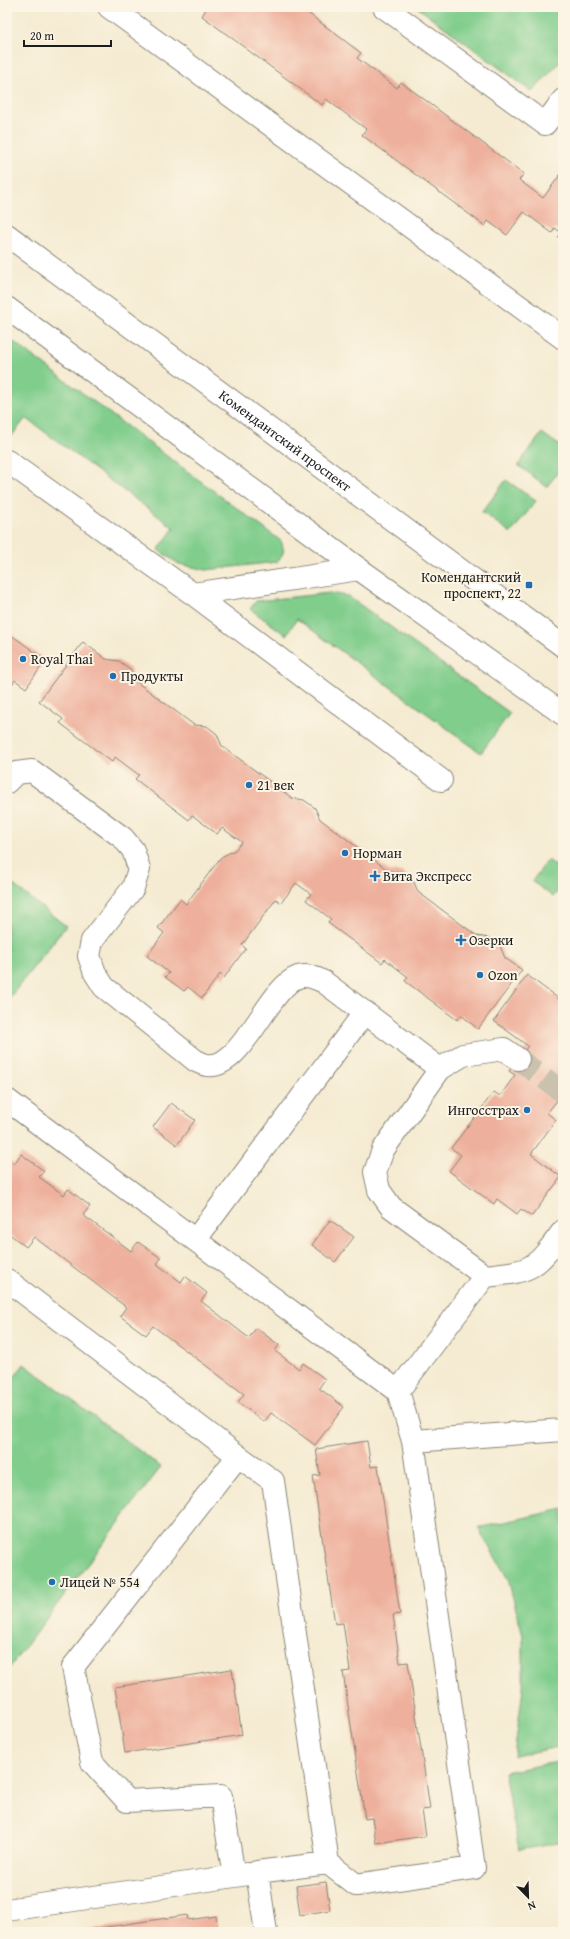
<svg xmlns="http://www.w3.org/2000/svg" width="570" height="1939" font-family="'Gentium Book Plus',serif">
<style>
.green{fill:#80cd8c;stroke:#4e7454}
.building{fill:#eeb09c}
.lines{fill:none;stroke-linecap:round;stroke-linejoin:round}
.minor-tunnel{stroke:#cac2ae;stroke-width:22;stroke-dasharray:22 11;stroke-linecap:butt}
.minor-casing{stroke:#888477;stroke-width:24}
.major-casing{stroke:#888477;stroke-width:24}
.minor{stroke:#fff;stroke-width:22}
.major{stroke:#fff;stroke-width:22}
.poi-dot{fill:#1f6fb2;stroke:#fcf5e5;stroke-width:1.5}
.labels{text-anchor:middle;stroke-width:4;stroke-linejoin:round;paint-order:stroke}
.street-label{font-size:14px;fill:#1c1c1c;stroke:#fcf5e5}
.poi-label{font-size:14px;fill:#1c1c1c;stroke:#fcf5e5;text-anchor:start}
</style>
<rect width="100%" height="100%" fill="#fcf5e5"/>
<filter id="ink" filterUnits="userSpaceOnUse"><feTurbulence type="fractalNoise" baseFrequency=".025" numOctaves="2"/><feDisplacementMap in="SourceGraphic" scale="8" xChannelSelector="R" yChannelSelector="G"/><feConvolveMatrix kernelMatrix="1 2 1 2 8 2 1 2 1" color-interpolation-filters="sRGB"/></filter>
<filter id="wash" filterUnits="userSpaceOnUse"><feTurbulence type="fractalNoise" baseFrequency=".012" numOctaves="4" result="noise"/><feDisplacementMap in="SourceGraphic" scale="16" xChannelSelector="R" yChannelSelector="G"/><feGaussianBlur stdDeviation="0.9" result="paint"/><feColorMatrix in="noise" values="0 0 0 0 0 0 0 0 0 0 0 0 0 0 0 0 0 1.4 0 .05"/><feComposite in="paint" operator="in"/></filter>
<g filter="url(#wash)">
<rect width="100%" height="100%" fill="#f5ebd2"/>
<path class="green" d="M 417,7 L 563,7 L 563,59 L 532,92 Z
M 7,337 L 281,541 C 285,551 284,555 277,562 L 206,570 L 179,564 L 158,550 L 174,528 L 26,418 L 11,437 L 7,434 Z
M 542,433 L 563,448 L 563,465 L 547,487 L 518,465 Z
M 506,480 L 536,501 L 511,533 L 482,512 Z
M 330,593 L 348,596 L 510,713 L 481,753 L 297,619 L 286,635 L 250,609 L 256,601 Z
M 548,860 L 563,871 L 563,885 L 553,897 L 532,881 Z
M 7,880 L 66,926 L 7,1001 Z
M 24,1364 L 161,1467 L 7,1671 L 7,1387 Z
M 563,1509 L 563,1746 L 514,1756 L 523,1688 L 523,1636 L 508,1579 L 478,1528 Z
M 563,1761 L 563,1842 L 519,1850 L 504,1772 Z"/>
<g id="blocks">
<path class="building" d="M 203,7 L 300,7 L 361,53 L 357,58 L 397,88 L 401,82 L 524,174 L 519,180 L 543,198 L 563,171 L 563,241 L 558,237 L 562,233 L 555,228 L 552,233 L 524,212 L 507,235 L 488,221 L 485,226 L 362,135 L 366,129 L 326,99 L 322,105 L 202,16 L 206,9 Z
M 7,632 L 46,660 L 26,688 L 15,680 L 7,691 Z
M 83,642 L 106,659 L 119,661 L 130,669 L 134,680 L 194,725 L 207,726 L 217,734 L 222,746 L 292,798 L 304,800 L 315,808 L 320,819 L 389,871 L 402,872 L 413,880 L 418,892 L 477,936 L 489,938 L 500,946 L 505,958 L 522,970 L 478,1029 L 461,1015 L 457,1020 L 405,981 L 408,977 L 385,959 L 382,963 L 328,923 L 331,919 L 306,900 L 311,894 L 296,883 L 281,903 L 276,899 L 242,945 L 246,949 L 240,956 L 224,978 L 220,974 L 202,998 L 188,987 L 184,991 L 165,977 L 169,973 L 147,956 L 164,933 L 158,928 L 180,899 L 186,904 L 221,857 L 235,850 L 242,842 L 222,828 L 217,834 L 192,815 L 189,820 L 135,779 L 139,775 L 115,757 L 112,762 L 60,723 L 63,719 L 39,701 Z
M 527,975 L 563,1002 L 563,1093 L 547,1113 L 556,1120 L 531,1154 L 561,1177 L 532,1216 L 521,1209 L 517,1214 L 497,1199 L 494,1204 L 449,1171 L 461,1155 L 451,1148 L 494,1092 L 500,1096 L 515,1075 L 509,1071 L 528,1046 L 494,1021 Z
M 171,1103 L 195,1120 L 177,1145 L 153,1127 Z
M 21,1154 L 44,1171 L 39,1177 L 64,1195 L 68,1189 L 90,1206 L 83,1215 L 131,1251 L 138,1242 L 161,1258 L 157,1264 L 181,1282 L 185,1276 L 207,1293 L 201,1301 L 249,1338 L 256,1328 L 279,1345 L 275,1351 L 299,1369 L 303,1363 L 325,1379 L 319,1388 L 344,1407 L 315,1445 L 271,1413 L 264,1422 L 238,1402 L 244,1394 L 153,1326 L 146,1335 L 120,1316 L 126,1307 L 34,1237 L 26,1247 L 7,1232 L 7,1158 L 14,1164 Z
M 330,1220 L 354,1237 L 335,1262 L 312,1245 Z
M 367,1441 L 371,1467 L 378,1466 L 400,1614 L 393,1615 L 400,1663 L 408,1662 L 430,1809 L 422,1810 L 426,1836 L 376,1843 L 372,1818 L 365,1819 L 343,1672 L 350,1671 L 343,1623 L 335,1624 L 313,1476 L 320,1475 L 316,1449 Z
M 232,1669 L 242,1735 L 125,1753 L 115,1687 Z
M 326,1882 L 330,1910 L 300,1915 L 296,1886 Z
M 187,1915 L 188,1920 L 216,1916 L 218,1932 L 73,1932 Z"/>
</g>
</g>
<g filter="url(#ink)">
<use href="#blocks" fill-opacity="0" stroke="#888477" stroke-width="1"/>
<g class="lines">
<path class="minor-tunnel" d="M 518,1059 L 563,1092"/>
<g class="minor-casing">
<path id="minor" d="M 109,7 L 563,338
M 384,7 L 545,124 L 563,100
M 7,461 L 193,594 L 359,569
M 193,594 L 441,780
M 7,782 L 16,773 L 32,771 L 123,838 L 133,850 L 139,869 L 133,888 L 92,941 L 89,956 L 95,973 L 104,987 L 196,1061 C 199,1062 204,1065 207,1065 C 241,1071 268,988 298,977 C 307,974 316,978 324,982 L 440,1069 L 463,1055 L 504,1049 L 518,1059
M 440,1069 L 383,1150 L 375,1172 L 379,1190 L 391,1207 L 485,1276
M 7,1100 L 398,1391 L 413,1441 L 474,1868 L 356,1885 L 328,1863 L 257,1872 L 266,1932
M 196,1239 L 365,1012
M 7,1280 L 238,1456 L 273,1481 L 328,1863
M 398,1391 L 485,1276 C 533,1271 534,1270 563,1231
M 413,1441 L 563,1430
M 234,1876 L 221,1796 L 127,1801 L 92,1762 L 73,1667 L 238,1456
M 7,1910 L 248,1874"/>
</g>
<g class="major-casing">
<g id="major">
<path id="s1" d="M 7,235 L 563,646"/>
<path d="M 7,308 L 359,569 L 563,714"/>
</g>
</g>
<use href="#minor" class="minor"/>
<use href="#major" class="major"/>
</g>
</g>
<g class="poi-dot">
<rect x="525" y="581" width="8" height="8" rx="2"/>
<circle cx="23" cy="659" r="4"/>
<circle cx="113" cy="676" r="4"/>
<circle cx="249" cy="785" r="4"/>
<circle cx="345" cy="853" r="4"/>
<path d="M373 870h4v4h4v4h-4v4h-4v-4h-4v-4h4z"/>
<path d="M459 934h4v4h4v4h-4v4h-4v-4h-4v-4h4z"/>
<circle cx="480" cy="975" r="4"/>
<circle cx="527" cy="1110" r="4"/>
<circle cx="52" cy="1582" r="4"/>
</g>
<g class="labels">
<g class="street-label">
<text dy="5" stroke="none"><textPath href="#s1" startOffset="346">Комендантский проспект</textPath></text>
</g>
<g class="poi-label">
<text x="521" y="582" text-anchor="end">Комендантский<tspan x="521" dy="16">проспект, 22</tspan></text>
<text x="31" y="664">Royal Thai</text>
<text x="121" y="681">Продукты</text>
<text x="257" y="790">21 век</text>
<text x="353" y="858">Норман</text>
<text x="383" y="881">Вита Экспресс</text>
<text x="469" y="945">Озерки</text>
<text x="488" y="980">Ozon</text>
<text x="519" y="1115" text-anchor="end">Ингосстрах</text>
<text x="60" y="1587">Лицей № 554</text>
</g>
</g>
<rect width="570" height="1939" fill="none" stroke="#fcf5e5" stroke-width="24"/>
<g transform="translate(528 1897) rotate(157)" stroke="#fcf5e5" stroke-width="3" paint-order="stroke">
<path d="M0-3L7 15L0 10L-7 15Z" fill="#1c1c1c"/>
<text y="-6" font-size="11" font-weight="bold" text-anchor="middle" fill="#1c1c1c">N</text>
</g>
<path d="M24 40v6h87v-6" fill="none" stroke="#1c1c1c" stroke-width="2"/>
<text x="30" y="40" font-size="12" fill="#1c1c1c" stroke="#fcf5e5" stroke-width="3" paint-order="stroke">20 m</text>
</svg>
